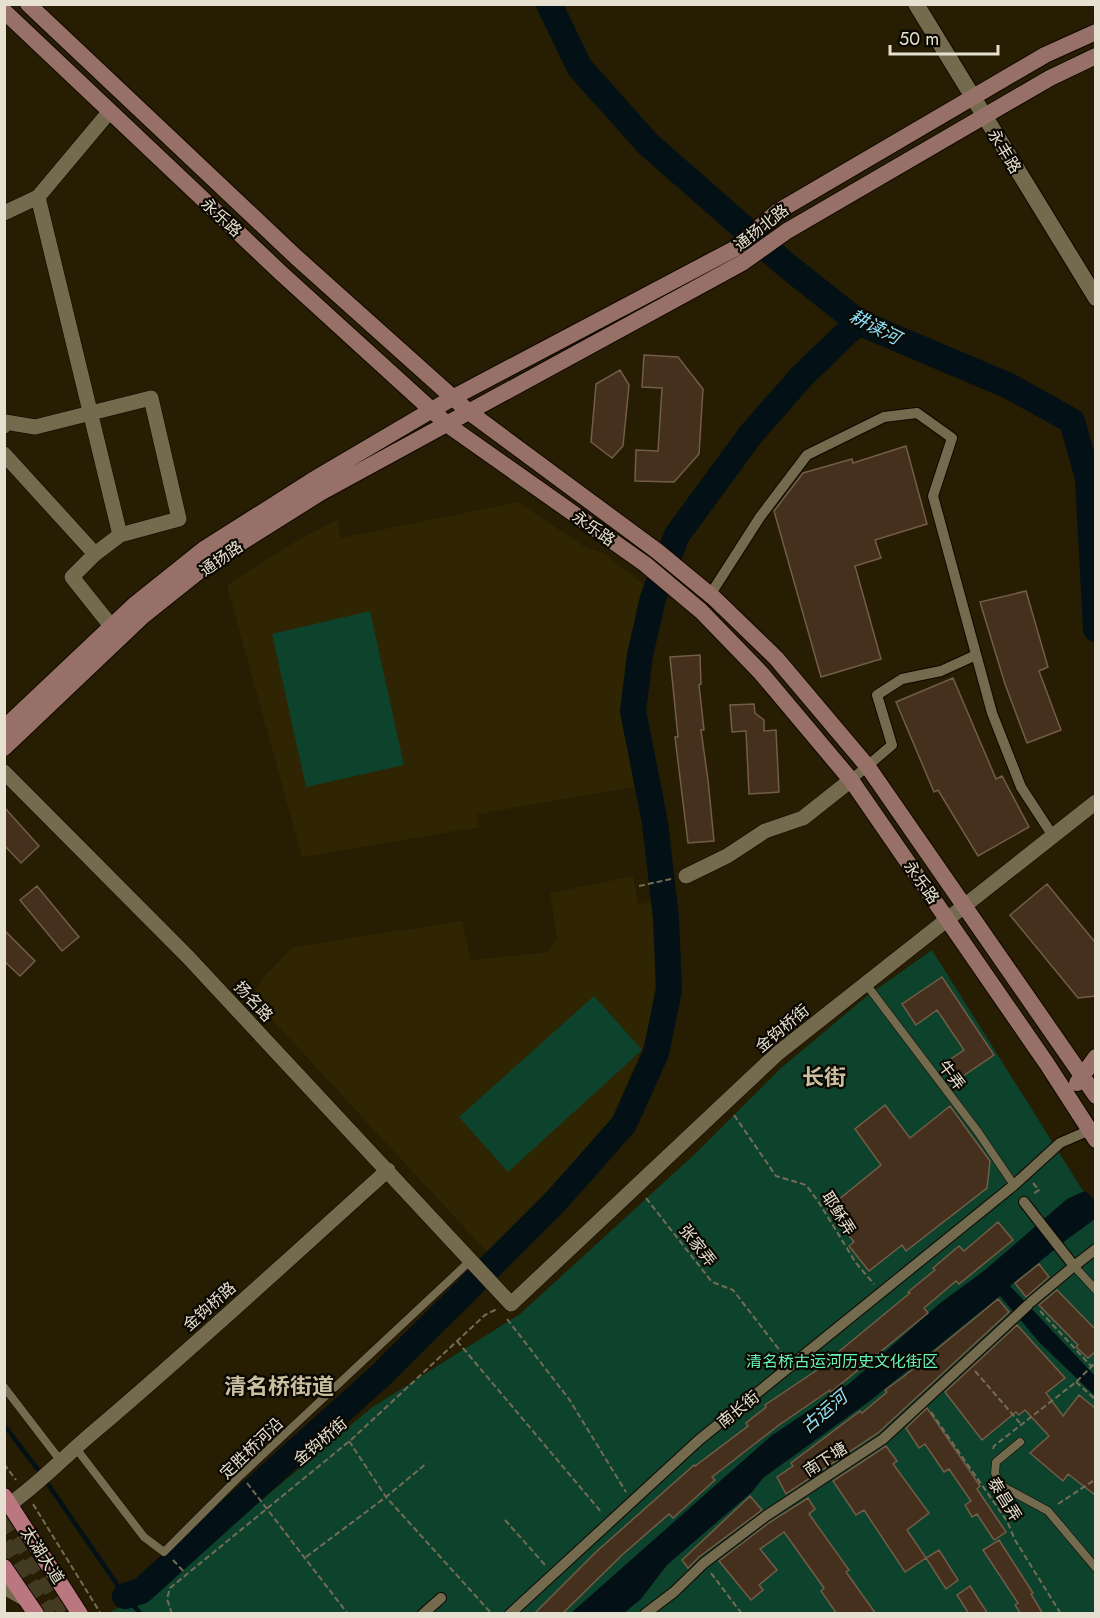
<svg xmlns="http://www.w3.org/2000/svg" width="1100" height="1618" font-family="Jost,'Noto Sans SC',sans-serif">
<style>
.built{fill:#2f2502}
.green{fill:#0d422d}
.water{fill:#031116}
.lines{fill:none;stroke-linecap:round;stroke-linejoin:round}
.stream{stroke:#031116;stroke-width:4.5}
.river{stroke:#031116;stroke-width:26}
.building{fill:#45301d;stroke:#735d48;stroke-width:1.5}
.trunk-tunnel{stroke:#433a22;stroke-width:16;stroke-dasharray:16 8;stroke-linecap:butt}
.service-casing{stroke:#0f0700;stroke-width:9}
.pedestrian-casing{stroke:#0f0700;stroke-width:12}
.minor-casing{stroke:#0f0700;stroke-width:16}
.tertiary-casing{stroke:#0f0700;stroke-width:18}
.secondary-casing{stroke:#0f0700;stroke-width:18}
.primary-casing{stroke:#0f0700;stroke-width:18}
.path{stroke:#746c56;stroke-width:2;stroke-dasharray:6 3;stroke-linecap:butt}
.service{stroke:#746a4e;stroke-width:8}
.pedestrian{stroke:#746a4e;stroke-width:10}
.minor{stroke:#746a4e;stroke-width:15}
.tertiary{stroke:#746a4e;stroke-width:16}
.secondary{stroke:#977067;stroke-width:16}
.primary{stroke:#ba7780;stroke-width:16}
.labels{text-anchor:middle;stroke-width:4.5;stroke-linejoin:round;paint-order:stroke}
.street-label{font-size:16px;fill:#e5e0d0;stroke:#0b0801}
.park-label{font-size:16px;fill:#68f2b7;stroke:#0b0801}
.water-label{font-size:18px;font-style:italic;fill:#8de1fb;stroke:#0b0801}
.district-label{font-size:22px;font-weight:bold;fill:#cabfa1;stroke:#0b0801}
</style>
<rect width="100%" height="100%" fill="#261d03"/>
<path class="built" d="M 518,502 L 585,547 L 604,553 L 654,593 L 636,638 L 629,698 L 636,787 L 477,814 L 479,827 L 302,857 L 227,585 L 298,540 L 337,520 L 341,538 Z
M 633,876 L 638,904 L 656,902 L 658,937 L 656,979 L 648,1036 L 608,1127 L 488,1253 L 252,998 L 263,978 L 293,947 L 462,921 L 471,960 L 548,952 L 557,938 L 550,893 Z"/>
<path class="green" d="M 370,611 L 404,765 L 306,787 L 272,634 Z
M 932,950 L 1095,1210 L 1095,1613 L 106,1614 L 156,1589 L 371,1408 L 520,1314 L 696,1153 L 781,1068 L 867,996 Z
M 594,996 L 642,1050 L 508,1172 L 459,1117 Z"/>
<path class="water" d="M 1082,1192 L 1087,1192 L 1095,1201 L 1095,1219 L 1065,1241 L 1010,1286 L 1095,1376 L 1095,1396 L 1039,1342 L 1000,1296 L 871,1400 L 763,1478 L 752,1492 L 667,1565 L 641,1599 L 624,1613 L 570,1614 L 771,1436 L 850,1383 L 939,1304 L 985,1270 L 1067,1199 Z"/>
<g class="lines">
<path class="stream" d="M 4,1425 L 39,1471 L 125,1596 L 141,1614"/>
<path class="river" d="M 549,4 L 580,68 L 648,144 L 786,265 L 858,322 L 1009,386 L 1072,421 L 1088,478 L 1096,629
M 125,1596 L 141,1591 L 381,1375 L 556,1201 L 624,1124 L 656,1053 L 669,990 L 666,918 L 655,823 L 633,711 L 640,655 L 653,598 L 677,535 L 751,434 L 803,375 L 858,322"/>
</g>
<path class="building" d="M 644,355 L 678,357 L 703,389 L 699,454 L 674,482 L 635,481 L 636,450 L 658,451 L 662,388 L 642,387 Z
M 620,370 L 629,385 L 623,446 L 612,458 L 591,442 L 596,384 Z
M 906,446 L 927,524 L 875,540 L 881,558 L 855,566 L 881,659 L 821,677 L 774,511 L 803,473 L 852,459 L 853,463 Z
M 1026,591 L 1048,667 L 1039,671 L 1061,730 L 1027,743 L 1005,684 L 980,602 Z
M 700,655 L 701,684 L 699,685 L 704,730 L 701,730 L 708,780 L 714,841 L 688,843 L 675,737 L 678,737 L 670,657 Z
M 953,678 L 996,779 L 1002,776 L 1029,827 L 978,856 L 938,790 L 934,792 L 896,702 Z
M 754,704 L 755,713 L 764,720 L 764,731 L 776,730 L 779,792 L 749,794 L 746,731 L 732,732 L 730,705 Z
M 4,807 L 39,846 L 21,863 L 4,845 Z
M 1047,884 L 1095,942 L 1095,996 L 1078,998 L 1010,915 Z
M 37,886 L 79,937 L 62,951 L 20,900 Z
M 4,930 L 35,961 L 20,976 L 4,961 Z
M 942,977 L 994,1055 L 957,1080 L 945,1063 L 964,1050 L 937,1010 L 916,1025 L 902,1004 Z
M 885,1105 L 910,1138 L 950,1106 L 990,1161 L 987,1188 L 906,1251 L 902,1245 L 869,1271 L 849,1246 L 854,1242 L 827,1209 L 881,1165 L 855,1129 Z
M 998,1222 L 1013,1240 L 959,1284 L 956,1281 L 924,1308 L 928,1313 L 831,1392 L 830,1390 L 779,1425 L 712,1477 L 715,1480 L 673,1518 L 669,1514 L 622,1555 L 562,1614 L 534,1614 L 596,1552 L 694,1465 L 695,1466 L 748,1426 L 746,1423 L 766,1407 L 765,1405 L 826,1364 L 825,1363 L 910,1293 L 908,1292 L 935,1270 L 933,1268 L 959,1246 L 964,1251 Z
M 1039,1264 L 1049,1277 L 1026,1297 L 1015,1283 Z
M 1057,1290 L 1095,1329 L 1095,1352 L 1088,1358 L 1076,1347 L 1078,1345 L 1039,1305 Z
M 998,1299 L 1009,1312 L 878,1433 L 786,1494 L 777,1477 L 793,1466 L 791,1463 L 860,1411 L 862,1413 L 887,1392 L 885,1390 L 903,1377 Z
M 1017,1325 L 1065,1378 L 1046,1393 L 1063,1416 L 1079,1395 L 1095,1408 L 1095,1495 L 1068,1474 L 1063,1481 L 1030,1453 L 1049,1436 L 1025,1410 L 1019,1415 L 1016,1412 L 982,1440 L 945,1392 Z
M 927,1408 L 980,1486 L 977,1489 L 1006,1532 L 994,1540 L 977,1514 L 972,1517 L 965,1505 L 971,1501 L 949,1469 L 944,1472 L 925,1444 L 919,1448 L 906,1428 Z
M 886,1446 L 897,1461 L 893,1464 L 929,1513 L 907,1530 L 926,1558 L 905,1572 L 864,1510 L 856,1515 L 833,1481 Z
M 750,1496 L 762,1510 L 699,1557 L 688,1568 L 682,1560 Z
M 808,1498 L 815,1509 L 809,1514 L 849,1570 L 846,1572 L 876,1614 L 837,1614 L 821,1591 L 824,1588 L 784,1532 L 760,1549 L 777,1570 L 759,1585 L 763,1590 L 751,1600 L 719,1561 L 770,1522 Z
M 999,1540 L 1033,1593 L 1031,1594 L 1043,1614 L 1021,1614 L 1015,1605 L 1018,1603 L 983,1550 Z
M 939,1550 L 958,1580 L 946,1589 L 926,1558 Z
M 970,1586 L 988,1614 L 969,1614 L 957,1595 Z"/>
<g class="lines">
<path class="trunk-tunnel" d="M 4,1517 L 67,1614
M 4,1543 L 50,1614"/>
<g class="service-casing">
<path id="service" d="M 866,984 L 978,1132 L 1014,1185
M 1074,1266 L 1096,1290
M 4,1387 L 60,1460
M 1020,1442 L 996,1462 L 995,1473 L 1000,1485 L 1048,1511 L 1096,1568
M 75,1447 L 144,1537 L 164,1552 L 241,1475 L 470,1261"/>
</g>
<g class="pedestrian-casing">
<path id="pedestrian" d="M 710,595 L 760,517 L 807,455 L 884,417 L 917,413 L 952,438 L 933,496 L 992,713 L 1021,787 L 1053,836
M 851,780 L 892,745 L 877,695 L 902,679 L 941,671 L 976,655
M 1024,1202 L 1074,1266 L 1031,1302
M 1074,1266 L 1096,1249
M 423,1614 L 441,1598
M 510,1614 L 699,1440 L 1014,1185 L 1060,1143 L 1090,1130
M 645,1614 L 674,1592 L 704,1563 L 766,1516 L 883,1439 L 1028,1305"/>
</g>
<g class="minor-casing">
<path id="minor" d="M 38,197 L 120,535
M 4,213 L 38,197 L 110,111
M 4,426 L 5,422 L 35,427 L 151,398 L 179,519 L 120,535 L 95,554
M 4,454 L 95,554 L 72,577 L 111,626
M 4,772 L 188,957 L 511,1304 L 778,1053 L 1096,802
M 686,876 L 727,856 L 765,831 L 803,818 L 851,780
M 10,1504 C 41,1482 67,1454 96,1430 C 195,1346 291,1257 388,1170
M 4,1587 L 27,1600"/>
</g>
<g class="tertiary-casing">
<path id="tertiary" d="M 916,4 L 1096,298"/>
</g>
<g class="secondary-casing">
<path id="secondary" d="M 28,4 L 296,257 L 469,412 L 657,551 L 714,598 L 776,658 L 868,767 L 1096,1096
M 4,11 L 281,273 L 448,425 L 645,564 L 701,611 L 761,673 L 851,780 L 1047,1064 L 1096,1140
M 4,728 L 134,605 L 204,549 L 313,480 L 454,397 L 734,249 L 777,212 L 1045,55 L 1096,32
M 4,748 L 143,616 L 212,561 L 320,493 L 742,263 L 787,231 L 1050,78 L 1096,56
M 1077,1083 L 1096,1057"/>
</g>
<g class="primary-casing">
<path id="primary" d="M 4,1496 L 80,1614
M 4,1567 L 36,1614"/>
</g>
<path class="path" d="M 639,886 L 671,879
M 734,1115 L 776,1176 L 806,1185 L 818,1201 L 856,1263 L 874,1284
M 1033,1183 L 1039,1190 L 1033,1194
M 646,1198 L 712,1282 L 733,1290 L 784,1356
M 1040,1311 L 1091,1366
M 507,1319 L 569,1399 L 626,1492
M 457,1341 L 602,1513
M 975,1371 L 1020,1423
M 1076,1382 L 1096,1400
M 931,1412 L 1007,1521 L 1015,1540 L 1061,1614
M 349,1441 L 386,1497 L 492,1614
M 993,1449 L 994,1446 L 1076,1382 L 1096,1362
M 4,1464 L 16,1480
M 247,1483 L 348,1614
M 33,1504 L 101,1614
M 1058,1504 L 1096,1479
M 505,1520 L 545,1565
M 306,1557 L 386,1497 L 427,1463
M 173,1560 L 185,1573
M 711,1573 L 742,1614
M 172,1614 L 167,1599 L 170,1588 L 352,1439 L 485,1315 L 497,1309"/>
<use href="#service" class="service"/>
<use href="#pedestrian" class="pedestrian"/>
<use href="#minor" class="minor"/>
<use href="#tertiary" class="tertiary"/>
<use href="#secondary" class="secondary"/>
<use href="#primary" class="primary"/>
</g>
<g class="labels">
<g class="street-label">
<text transform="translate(1005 151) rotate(59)" y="6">永丰路</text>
<text transform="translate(222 217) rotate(43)" y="6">永乐路</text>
<text transform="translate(761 227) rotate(-38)" y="6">通扬北路</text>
<text transform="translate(594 528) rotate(35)" y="6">永乐路</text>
<text transform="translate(221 558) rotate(-35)" y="6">通扬路</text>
<text transform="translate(922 882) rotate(55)" y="6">永乐路</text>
<text transform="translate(254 1001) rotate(47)" y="6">扬名路</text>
<text transform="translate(782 1028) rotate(-40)" y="6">金钩桥街</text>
<text transform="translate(952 1075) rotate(53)" y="6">牛弄</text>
<text transform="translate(839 1213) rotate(58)" y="6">耶稣弄</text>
<text transform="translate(698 1245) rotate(52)" y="6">张家弄</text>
<text transform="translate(209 1306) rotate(-42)" y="6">金钩桥路</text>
<text transform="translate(738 1409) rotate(-39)" y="6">南长街</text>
<text transform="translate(320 1441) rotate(-40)" y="6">金钩桥街</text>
<text transform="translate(251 1448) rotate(-44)" y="6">定胜桥河沿</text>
<text transform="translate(825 1459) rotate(-33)" y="6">南下塘</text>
<text transform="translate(1005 1499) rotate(58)" y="6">泰昌弄</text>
<text transform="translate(43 1555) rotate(57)" y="6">太湖大道</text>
</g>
<g class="park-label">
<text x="842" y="1367">清名桥古运河历史文化街区</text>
</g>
<g class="water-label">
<text transform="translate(875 327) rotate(27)" y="6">耕读河</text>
<text transform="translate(824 1412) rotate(-40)" y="6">古运河</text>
</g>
<g class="district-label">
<text x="824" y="1085">长街</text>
<text x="279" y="1394">清名桥街道</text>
</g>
</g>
<rect width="1100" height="1618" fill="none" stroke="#e5e0d0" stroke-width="12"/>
<path d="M890 45v9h108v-9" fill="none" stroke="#e5e0d0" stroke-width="3"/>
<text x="899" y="45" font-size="18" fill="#e5e0d0" stroke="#0b0801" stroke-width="4.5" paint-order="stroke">50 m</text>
</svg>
